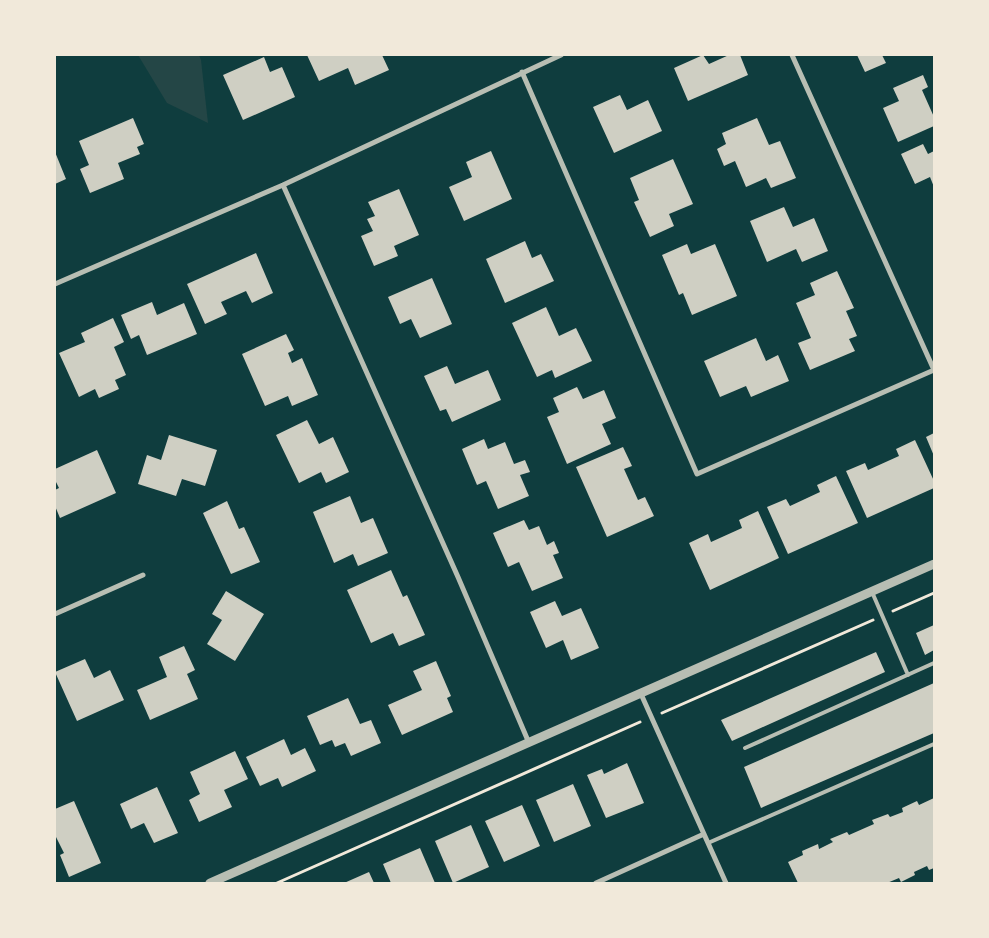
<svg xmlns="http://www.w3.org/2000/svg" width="989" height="938" font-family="'Alegreya Sans',sans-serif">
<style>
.green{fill:#244646}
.building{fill:#cfcfc3}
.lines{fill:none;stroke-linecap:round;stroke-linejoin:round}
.path{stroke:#f1e9da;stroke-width:3}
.service{stroke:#b8beb3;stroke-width:4}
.minor{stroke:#b8beb3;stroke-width:5}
.tertiary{stroke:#b8beb3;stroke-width:9}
</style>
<rect width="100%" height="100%" fill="#0f3d3e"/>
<path class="green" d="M 138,55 L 199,55 L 201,60 L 208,123 L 167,103 Z"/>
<path class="building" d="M 307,55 L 382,55 L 389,70 L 355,85 L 348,68 L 319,81 Z
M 703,55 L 709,64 L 729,55 L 740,55 L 748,75 L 688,101 L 674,68 Z
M 857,55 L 882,55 L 886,63 L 865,72 Z
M 264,57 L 270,72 L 282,67 L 295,97 L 243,120 L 223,75 Z
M 923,75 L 928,87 L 922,90 L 934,117 L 934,126 L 898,142 L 883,108 L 899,101 L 893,88 Z
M 620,95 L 627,110 L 648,100 L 662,131 L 614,153 L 593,107 Z
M 133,118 L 144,144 L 137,147 L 140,154 L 118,163 L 124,179 L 90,193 L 80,169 L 89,165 L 79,141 Z
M 757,118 L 769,145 L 780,141 L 796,178 L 771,188 L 766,178 L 746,187 L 735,161 L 724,166 L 717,149 L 726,144 L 722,133 Z
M 923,144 L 928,154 L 934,151 L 934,187 L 930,177 L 915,184 L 901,154 Z
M 491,151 L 512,199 L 464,221 L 449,187 L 472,177 L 466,162 Z
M 55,152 L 66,179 L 55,184 Z
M 673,159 L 693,204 L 669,214 L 674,226 L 650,237 L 634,202 L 639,200 L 630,178 Z
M 399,189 L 419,235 L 394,246 L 398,256 L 374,266 L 361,236 L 373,231 L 367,219 L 375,216 L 368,202 Z
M 784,207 L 793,227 L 814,218 L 828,251 L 802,262 L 796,249 L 767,262 L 750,221 Z
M 525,241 L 532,258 L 541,254 L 554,281 L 505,303 L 486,259 Z
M 687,244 L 691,254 L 715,244 L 737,296 L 692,315 L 683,293 L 679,295 L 662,255 Z
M 256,253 L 273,293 L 252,303 L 246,291 L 221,302 L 227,314 L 205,324 L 187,284 Z
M 837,271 L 854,308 L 846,311 L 857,336 L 849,339 L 855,351 L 810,370 L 798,343 L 811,338 L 796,303 L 815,295 L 810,283 Z
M 432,278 L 452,324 L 420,338 L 411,319 L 400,324 L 388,297 Z
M 152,302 L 157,315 L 184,303 L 197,334 L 147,355 L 139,335 L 131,339 L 121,315 Z
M 546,307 L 559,336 L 576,328 L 592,361 L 555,378 L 552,370 L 537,377 L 512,323 Z
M 113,318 L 124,342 L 114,347 L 126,375 L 115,380 L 119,389 L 99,398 L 95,389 L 79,397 L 59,353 L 85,342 L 81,333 Z
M 286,334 L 294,350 L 288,353 L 292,363 L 302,358 L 318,395 L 292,406 L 288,396 L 265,406 L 242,354 Z
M 756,338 L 766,361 L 778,355 L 789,381 L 751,397 L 746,386 L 720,397 L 704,361 Z
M 447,366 L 455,384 L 488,370 L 501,400 L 452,422 L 446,409 L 440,411 L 424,376 Z
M 577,387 L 583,399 L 604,390 L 616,418 L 602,424 L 611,444 L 567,464 L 547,417 L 559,412 L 553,398 Z
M 307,420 L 319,444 L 333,437 L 349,472 L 326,483 L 321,472 L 299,483 L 276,435 Z
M 934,433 L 934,456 L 926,437 Z
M 169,435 L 217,450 L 205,486 L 182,479 L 176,496 L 138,484 L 147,455 L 161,460 Z
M 484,439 L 488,449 L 505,442 L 514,464 L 525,460 L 530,472 L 520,475 L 529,496 L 498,509 L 486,481 L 477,485 L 462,449 Z
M 915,440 L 934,481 L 934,488 L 867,518 L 846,471 L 865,463 L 868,470 L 899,456 L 896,449 Z
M 623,447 L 632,466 L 624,469 L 638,500 L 645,497 L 654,516 L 607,537 L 576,467 Z
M 97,450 L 116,493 L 60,518 L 55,506 L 55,490 L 59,488 L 55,480 L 55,469 Z
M 836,476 L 858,523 L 788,554 L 767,507 L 786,499 L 790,506 L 820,492 L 817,485 Z
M 350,496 L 361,523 L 373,518 L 388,553 L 358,566 L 353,554 L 334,563 L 313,512 Z
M 227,501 L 239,529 L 244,527 L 260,562 L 231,574 L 203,513 Z
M 758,511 L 779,558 L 710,590 L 689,543 L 708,534 L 711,542 L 742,528 L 739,520 Z
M 524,520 L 529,530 L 539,526 L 547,545 L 554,541 L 559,553 L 553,555 L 563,578 L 532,591 L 519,562 L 508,567 L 493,533 Z
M 391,570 L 403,597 L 407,595 L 425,635 L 399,646 L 393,633 L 371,643 L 347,590 Z
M 226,591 L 264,614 L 235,661 L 207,644 L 222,620 L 212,614 Z
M 555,601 L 562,616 L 581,608 L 599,648 L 571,660 L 563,640 L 546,648 L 530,612 Z
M 934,625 L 934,650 L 925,655 L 916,633 Z
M 184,646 L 195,670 L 187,674 L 198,699 L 150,720 L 137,690 L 167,677 L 159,657 Z
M 876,652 L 885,672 L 732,741 L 721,720 Z
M 85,659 L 94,678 L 110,670 L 124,700 L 77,721 L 55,672 Z
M 436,661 L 451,696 L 447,698 L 453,712 L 402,735 L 388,705 L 422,690 L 413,671 Z
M 934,683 L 934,733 L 761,808 L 744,767 Z
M 348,698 L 360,724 L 371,720 L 381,743 L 351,756 L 345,743 L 335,747 L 332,740 L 320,745 L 307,716 Z
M 284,739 L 291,755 L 305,748 L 316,771 L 282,787 L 278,778 L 260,786 L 246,757 Z
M 235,751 L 248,779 L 224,790 L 232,807 L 199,822 L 189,800 L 200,794 L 190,772 Z
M 627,763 L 644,803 L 606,818 L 587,775 L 602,769 L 604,774 Z
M 573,784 L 591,826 L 554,842 L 536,800 Z
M 157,787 L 178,833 L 154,843 L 144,823 L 131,829 L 120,804 Z
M 934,798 L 934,868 L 929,870 L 927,866 L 914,872 L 915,875 L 901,882 L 899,878 L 887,883 L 798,883 L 788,862 L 803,855 L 802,851 L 818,844 L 819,849 L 833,842 L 830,839 L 847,832 L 849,835 L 874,824 L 872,820 L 888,814 L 890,817 L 903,812 L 902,808 L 917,801 L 919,805 Z
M 74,801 L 101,863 L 69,877 L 60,855 L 64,853 L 55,835 L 55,809 Z
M 522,805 L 540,846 L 504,862 L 485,821 Z
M 471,825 L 489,867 L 453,883 L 435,841 Z
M 420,848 L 435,883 L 391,883 L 383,864 Z
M 369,872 L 374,883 L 344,883 Z"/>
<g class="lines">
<path class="path" d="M 893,611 L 934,593
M 662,713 L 873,620
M 277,883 L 640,722"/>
<path class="service" d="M 872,592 L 908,675
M 745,748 L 934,663
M 708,843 L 934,744"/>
<path class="minor" d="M 522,72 L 697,474 L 934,370 L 792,55
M 283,185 L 458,577 L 529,743
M 55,284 L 283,185 L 561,55
M 55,614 L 143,575
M 641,694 L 726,883
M 596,883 L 704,834"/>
<path class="tertiary" d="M 210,883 L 934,564"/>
</g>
<rect width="989" height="938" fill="none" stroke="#f1e9da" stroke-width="112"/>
</svg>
